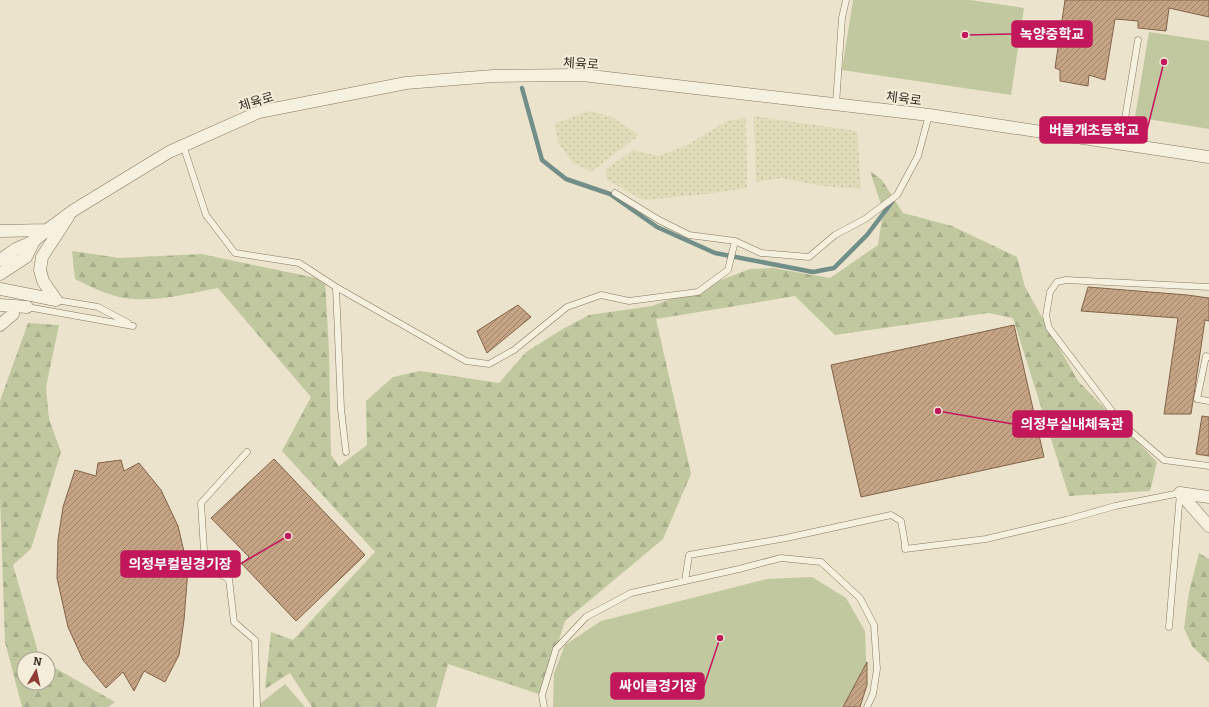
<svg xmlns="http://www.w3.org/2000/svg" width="1209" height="707" font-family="Bitter,'Noto Sans KR',serif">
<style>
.farmland{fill:url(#farmland-dots)}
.forest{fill:url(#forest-firs)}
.park{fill:#c1c8a0}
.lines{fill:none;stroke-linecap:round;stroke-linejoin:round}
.stream{stroke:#728e89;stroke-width:4.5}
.building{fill:url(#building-hatch);stroke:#836449}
.service-casing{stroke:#867761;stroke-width:7}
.minor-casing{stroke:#867761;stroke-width:13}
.service{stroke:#f6f0de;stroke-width:6}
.minor{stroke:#f6f0de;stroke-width:12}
.labels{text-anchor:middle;stroke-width:4;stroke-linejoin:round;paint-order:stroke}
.street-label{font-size:13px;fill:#382e23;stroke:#f3edda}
.leader{fill:none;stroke:#c2185b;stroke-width:1.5}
.callout-dot{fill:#c2185b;stroke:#f3edda;stroke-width:1.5}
.callout{fill:#c2185b;stroke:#c2185b;stroke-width:1.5}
.callout-label{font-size:14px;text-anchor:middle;font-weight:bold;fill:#fff}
</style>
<defs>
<pattern id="farmland-dots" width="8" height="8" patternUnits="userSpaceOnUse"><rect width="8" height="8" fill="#e0dcb9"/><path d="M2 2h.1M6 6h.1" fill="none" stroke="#c1bd9f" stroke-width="1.8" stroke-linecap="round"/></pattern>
<pattern id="forest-firs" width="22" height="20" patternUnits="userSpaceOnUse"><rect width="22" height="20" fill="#c1c8a0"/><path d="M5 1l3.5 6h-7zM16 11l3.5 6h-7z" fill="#a7ac8a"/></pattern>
<pattern id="building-hatch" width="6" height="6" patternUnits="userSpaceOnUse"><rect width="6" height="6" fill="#c5a485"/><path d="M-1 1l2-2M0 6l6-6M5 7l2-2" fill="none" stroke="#a1866c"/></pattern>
</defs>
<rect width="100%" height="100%" fill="#ebe3cb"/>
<path class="farmland" d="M 589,111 L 612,117 L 639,135 L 591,172 L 573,163 L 559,144 L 554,124 Z
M 754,116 L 857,131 L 861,189 L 822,186 L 782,178 L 756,182 Z
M 746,118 L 747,188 L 707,194 L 643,200 L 607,180 L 606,169 L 633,150 L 659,156 L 689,144 L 727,121 Z"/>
<path class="forest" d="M 870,171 L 882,180 L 903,213 L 952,226 L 1017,257 L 1025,287 L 1078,381 L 1157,462 L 1150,491 L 1069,496 L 1013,318 L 988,313 L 835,335 L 795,296 L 656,319 L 691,474 L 663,539 L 565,621 L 542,695 L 448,664 L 436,707 L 312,707 L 290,673 L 265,689 L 271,632 L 293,640 L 375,552 L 282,451 L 311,397 L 218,288 C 191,293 161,301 133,299 C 113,298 93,288 75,279 L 72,251 L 120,258 L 201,254 L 325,280 L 329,351 L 331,455 L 339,466 L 367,445 L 366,401 L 393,377 L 420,371 L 499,383 L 526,352 L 561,330 L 589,315 L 652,306 L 750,269 L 773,268 L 830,278 L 878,245 L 883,211 Z
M 28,323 L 59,325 L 46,387 L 49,419 L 61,452 L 31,549 L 13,565 L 40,659 L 24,659 L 24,683 L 48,683 L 48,664 L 115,702 L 108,707 L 22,707 L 5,642 L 0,494 L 0,401 Z
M 1199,553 L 1209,559 L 1209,663 L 1192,646 L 1184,628 L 1189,592 Z"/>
<path class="park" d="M 853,0 L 970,0 L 1024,8 L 1011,95 L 842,70 Z
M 1149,32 L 1209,41 L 1209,129 L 1135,117 Z
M 812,577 L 846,598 L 865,631 L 867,685 L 860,707 L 553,707 L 554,673 L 565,645 L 601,621 L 767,579 Z
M 285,684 L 305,707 L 256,707 Z"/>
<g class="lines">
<path class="stream" d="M 522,88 L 542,160 L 566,179 L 610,194 L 657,227 L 715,253 L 813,272 L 834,268 L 867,235 L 892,202"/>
</g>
<path class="building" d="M 1065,0 L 1209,0 L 1209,17 L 1169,8 L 1166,31 L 1138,28 L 1138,21 L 1115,19 L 1105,80 L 1089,75 L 1088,86 L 1060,81 L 1060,70 L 1055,68 Z
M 1088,287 L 1187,295 L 1209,298 L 1209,321 L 1205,320 L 1191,414 L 1164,414 L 1178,318 L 1081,311 Z
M 518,305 L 531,317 L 487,353 L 477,331 Z
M 1014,325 L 1044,457 L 861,497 L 831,365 Z
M 1202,416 L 1209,417 L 1209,456 L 1196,454 Z
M 274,459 L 365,555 L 296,621 L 242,564 L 249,557 L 211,518 Z
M 121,460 L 124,471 L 139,463 L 161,490 L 178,526 L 188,569 L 184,620 L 179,655 L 165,682 L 144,671 L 134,691 L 123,672 L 106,688 L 83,660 L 68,627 L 57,578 L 58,540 L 63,507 L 75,470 L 96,476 L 98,463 Z
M 867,662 L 867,685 L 860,707 L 843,707 Z"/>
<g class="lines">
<g class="service-casing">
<path id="service" d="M 836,104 L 842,18 L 846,0
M 1121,143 L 1138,40
M 183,145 L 206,215 L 235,253 L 299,263 L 336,287 L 341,409 L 346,452
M 615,193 L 659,220 L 689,235 L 735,241 L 761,253 L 809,257 L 835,235 L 865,219 L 897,195 L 918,156 L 929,115
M 336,287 L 466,361 L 489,364 L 514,350 L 567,307 L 601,295 L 629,301 L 698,292 L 728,270 L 735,241
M 1209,287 L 1066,280 L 1057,282 L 1050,292 L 1046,316 L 1049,328 L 1121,423 L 1164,460 L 1209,466
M 56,300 L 98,307 L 128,323
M 25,308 L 27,307 L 133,326
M 1209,357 L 1206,356 L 1197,399 L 1209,401
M 247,452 L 201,503 L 205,566 L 229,579 L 234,622 L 255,640 L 257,706
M 685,581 L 689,555 L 786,538 L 891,515 L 901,521 L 905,544 L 905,549 L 986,539 L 1066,520 L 1115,506 L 1180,493 L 1169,627
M 544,707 L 542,695 L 556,649 L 586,617 L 631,593 L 739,569 L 781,558 L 821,562 L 860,598 L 874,625 L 877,669 L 873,694 L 867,707"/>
</g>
<g class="minor-casing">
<path id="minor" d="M 0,231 L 47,230
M 0,260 L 16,249 L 34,241
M 0,274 L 26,257 L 34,241 L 47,230 L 74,210 L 169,152 L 259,112 L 406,83 L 493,76 L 582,75 L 929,115 L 1209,157
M 0,289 L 56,300
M 56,300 L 43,281 L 40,270 L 42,257 L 68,217
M 0,305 L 27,307
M 0,325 L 13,314
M 1180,493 L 1209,526
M 1180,493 L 1209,497"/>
</g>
<use href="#service" class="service"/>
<use href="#minor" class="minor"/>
</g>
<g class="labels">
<g class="street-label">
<text transform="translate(581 63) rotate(3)" y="5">체육로</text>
<text transform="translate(904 98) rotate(7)" y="5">체육로</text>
<text transform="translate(256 101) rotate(-17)" y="5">체육로</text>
</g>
</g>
<path class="leader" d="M965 35L1012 34M1164 62L1147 130M938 411L1013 424M288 536L240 564M720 638L704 686"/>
<g class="callout-dot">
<circle cx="965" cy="35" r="4"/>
<circle cx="1164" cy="62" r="4"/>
<circle cx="938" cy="411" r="4"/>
<circle cx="288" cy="536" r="4"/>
<circle cx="720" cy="638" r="4"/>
</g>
<g class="callout">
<rect x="1012" y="21" width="80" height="26" rx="4"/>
<rect x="1040" y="117" width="107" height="26" rx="4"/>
<rect x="1013" y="411" width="119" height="26" rx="4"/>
<rect x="121" y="551" width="119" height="26" rx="4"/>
<rect x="611" y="673" width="93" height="26" rx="4"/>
</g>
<g class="callout-label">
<text x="1052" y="39">녹양중학교</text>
<text x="1094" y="135">버들개초등학교</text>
<text x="1072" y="429">의정부실내체육관</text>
<text x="180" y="569">의정부컬링경기장</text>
<text x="658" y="691">싸이클경기장</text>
</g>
<g transform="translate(36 671) rotate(9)"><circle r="19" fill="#f3edda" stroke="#a8a191"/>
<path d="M0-3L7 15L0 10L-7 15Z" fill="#8f3c37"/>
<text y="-6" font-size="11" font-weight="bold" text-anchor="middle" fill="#382e23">N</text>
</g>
</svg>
